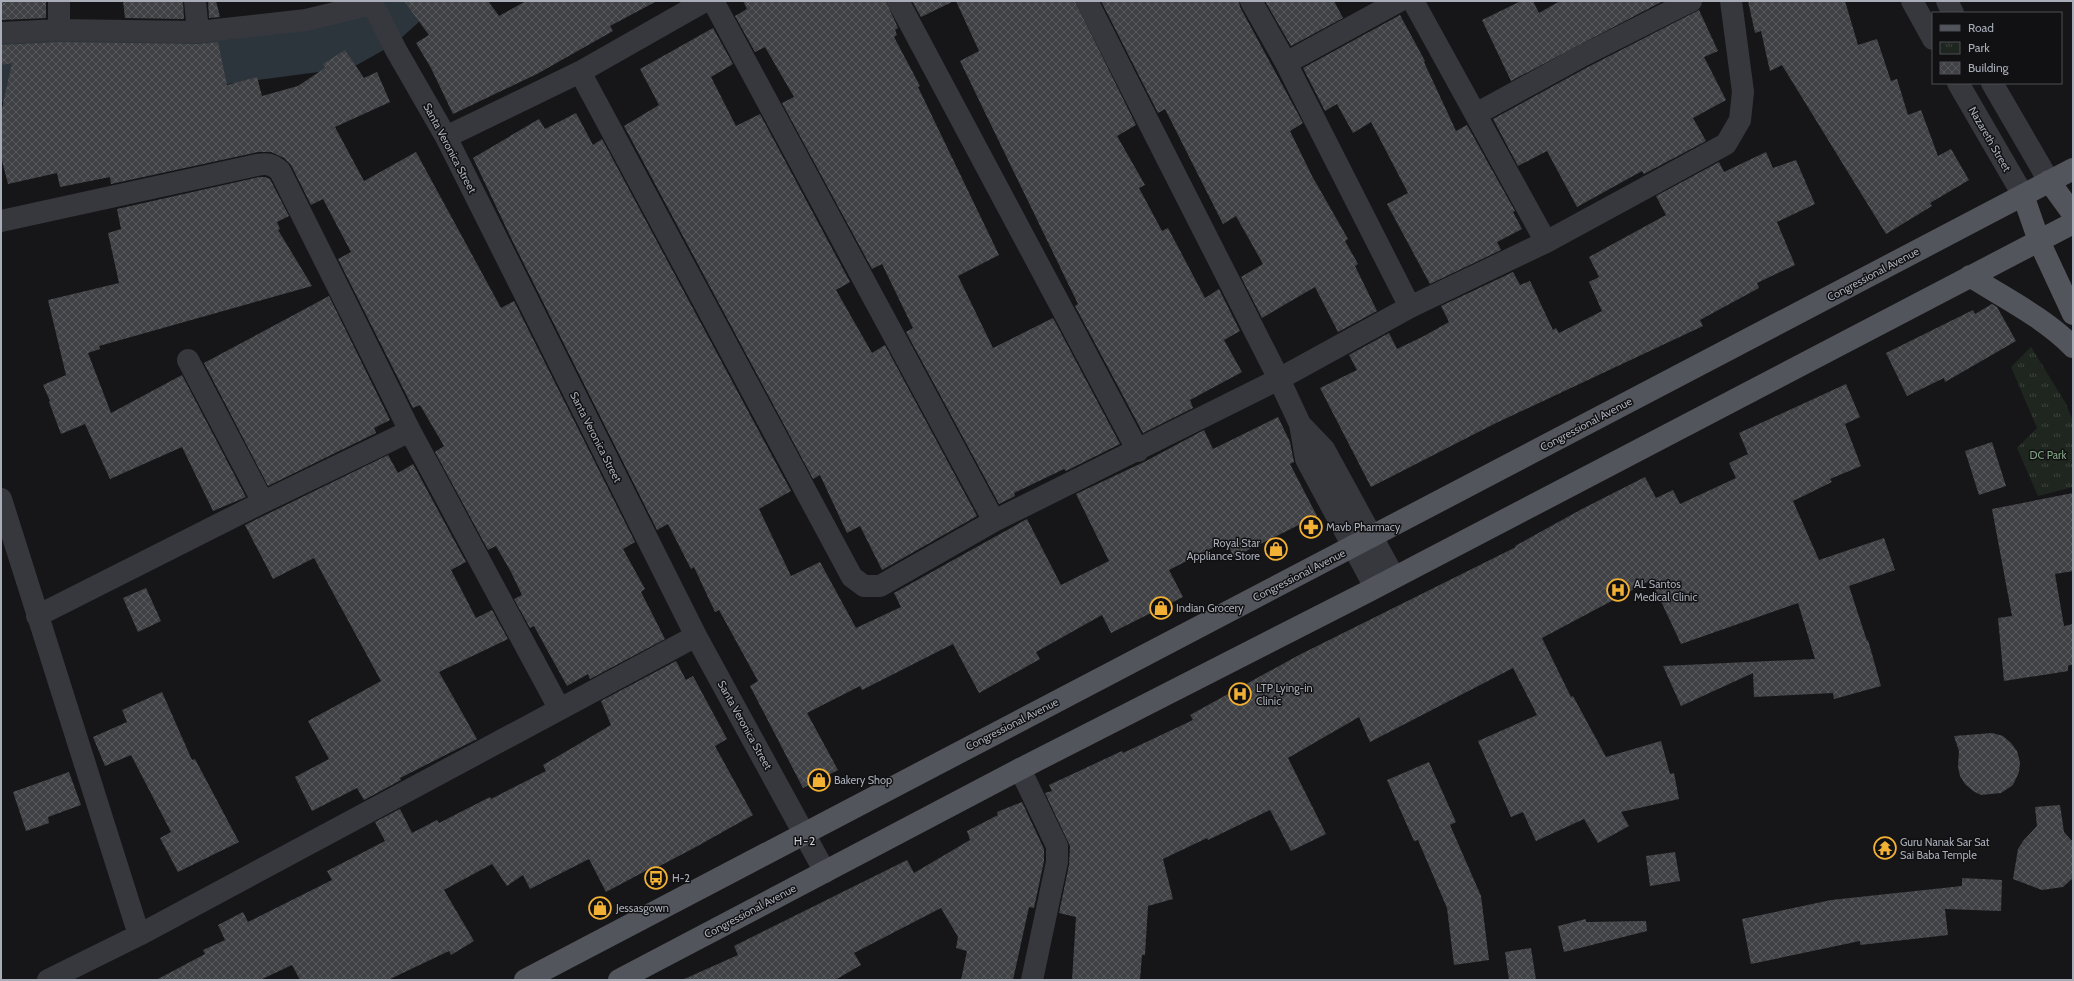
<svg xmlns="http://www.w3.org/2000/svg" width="2074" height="981" font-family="Cabin,sans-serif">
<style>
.park{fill:url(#park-tufts)}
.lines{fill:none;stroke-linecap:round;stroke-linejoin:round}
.river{stroke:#2c353c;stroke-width:59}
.building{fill:url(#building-cross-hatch)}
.minor{stroke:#37383d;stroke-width:22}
.major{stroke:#53555c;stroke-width:22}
.labels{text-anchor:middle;stroke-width:3;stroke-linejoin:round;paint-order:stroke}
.street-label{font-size:11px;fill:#a8adb8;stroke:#111113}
.park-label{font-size:11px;fill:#7fa381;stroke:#111113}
.poi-label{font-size:11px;fill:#a8adb8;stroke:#111113;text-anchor:start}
.neighbourhood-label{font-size:12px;letter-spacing:1px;fill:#c9ccd4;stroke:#111113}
</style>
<defs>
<pattern id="park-tufts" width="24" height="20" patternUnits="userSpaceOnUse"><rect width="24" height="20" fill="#1e261f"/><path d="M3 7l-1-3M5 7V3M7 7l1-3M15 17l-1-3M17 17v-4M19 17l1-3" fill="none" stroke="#3c433d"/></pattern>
<pattern id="building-cross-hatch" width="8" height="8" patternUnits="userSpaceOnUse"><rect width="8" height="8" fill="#404145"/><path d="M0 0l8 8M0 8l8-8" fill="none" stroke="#595a5e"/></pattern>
</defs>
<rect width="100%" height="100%" fill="#161618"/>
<path class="park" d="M 2031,347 L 2065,402 L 2073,421 L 2073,487 L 2038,496 L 2017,448 L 2037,428 L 2011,367 Z"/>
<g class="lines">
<path class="river" d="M 1,73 L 138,66 L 343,39 L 377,20 L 398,1"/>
</g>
<path class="building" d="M 1,1 L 46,1 L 46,18 L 1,20 Z
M 123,1 L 183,1 L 184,19 L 125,18 Z
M 208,1 L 216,1 L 220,17 L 209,18 Z
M 404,1 L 488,1 L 499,16 L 526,1 L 657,1 L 610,26 L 613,31 L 537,74 L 453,114 L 431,68 L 416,43 L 429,35 Z
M 743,1 L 886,1 L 898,28 L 895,30 L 897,35 L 894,37 L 920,86 L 918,87 L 999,255 L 958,276 L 993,348 L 1053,318 L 1120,444 L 1066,471 L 1064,469 L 1014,493 L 1015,496 L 999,504 L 906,332 L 913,328 L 882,264 L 872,269 L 782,103 L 794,97 L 765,47 L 755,52 L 735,16 L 747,9 Z
M 912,1 L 954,1 L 921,17 Z
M 956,1 L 1075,1 L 1136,125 L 1117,136 L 1145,185 L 1139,188 L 1162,231 L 1168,228 L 1205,298 L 1219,289 L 1240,331 L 1224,340 L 1242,372 L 1190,400 L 1193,408 L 1143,433 L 1075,306 L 1078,304 L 960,61 L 979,51 Z
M 1101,1 L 1239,1 L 1240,7 L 1303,123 L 1290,131 L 1312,176 L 1348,239 L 1345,241 L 1358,264 L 1355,266 L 1377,311 L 1338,332 L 1315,287 L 1262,318 L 1241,277 L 1263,264 L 1236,216 L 1223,224 L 1165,109 L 1158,113 Z
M 1265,1 L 1334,1 L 1343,18 L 1291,46 Z
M 1521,1 L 1533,1 L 1539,13 L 1560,1 L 1663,1 L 1511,81 L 1482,20 Z
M 1748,1 L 1845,1 L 1858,45 L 1877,39 L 1891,81 L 1897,79 L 1908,115 L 1921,110 L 1938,156 L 1951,149 L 1969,180 L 1930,203 L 1932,206 L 1886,234 L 1782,65 L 1770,71 L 1761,31 L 1755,33 Z
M 1699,10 L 1718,51 L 1704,57 L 1726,100 L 1693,118 L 1706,141 L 1644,174 L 1642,171 L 1577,207 L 1547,151 L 1518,166 L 1493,119 L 1586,68 Z
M 1400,15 L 1425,61 L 1424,62 L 1456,131 L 1467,125 L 1515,211 L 1513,212 L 1522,229 L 1497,242 L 1501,250 L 1430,284 L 1387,204 L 1408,193 L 1371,122 L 1353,133 L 1337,104 L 1325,111 L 1303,68 Z
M 713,28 L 733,64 L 711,77 L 736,126 L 760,114 L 850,282 L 836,290 L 872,353 L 885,345 L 977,516 L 882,570 L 860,526 L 847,533 L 820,475 L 813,479 L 624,126 L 659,105 L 640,69 Z
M 59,42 L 198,44 L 218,42 L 227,85 L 257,77 L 262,96 L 298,86 L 325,68 L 323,64 L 345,50 L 364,78 L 377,72 L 390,102 L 335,127 L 364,181 L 416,152 L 501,308 L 514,301 L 635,542 L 623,549 L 645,589 L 641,592 L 665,639 L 590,679 L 588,674 L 567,686 L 534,626 L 530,628 L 514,599 L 522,595 L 511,572 L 496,546 L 488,550 L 435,452 L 444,446 L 420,405 L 413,408 L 338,259 L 351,252 L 323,199 L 311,205 L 291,165 L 284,158 L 271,152 L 258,152 L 111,184 L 110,177 L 60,187 L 57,173 L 8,184 L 1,157 L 1,113 L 12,63 L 1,65 L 1,45 Z
M 576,113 L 593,145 L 602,139 L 791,491 L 759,509 L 791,576 L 820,562 L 856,628 L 901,607 L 894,593 L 1027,519 L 1061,585 L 1109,561 L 1076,494 L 1144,462 L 1204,430 L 1213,449 L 1278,417 L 1290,442 L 1294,462 L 1290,464 L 1317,516 L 1234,557 L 1226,541 L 1169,570 L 1183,597 L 1111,633 L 1102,615 L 1036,652 L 1040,659 L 979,693 L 953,644 L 862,690 L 860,686 L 807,713 L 838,770 L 803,788 L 750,686 L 758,681 L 719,610 L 715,612 L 694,567 L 691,569 L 668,524 L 657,530 L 512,240 L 473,158 L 539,119 L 545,129 Z
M 1766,152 L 1773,168 L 1796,160 L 1815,204 L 1777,222 L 1795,265 L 1757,283 L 1759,288 L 1700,320 L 1703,326 L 1496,423 L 1371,487 L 1320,388 L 1357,370 L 1349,355 L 1389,333 L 1397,349 L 1424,336 L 1449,322 L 1441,306 L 1513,272 L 1520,285 L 1530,281 L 1553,330 L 1556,328 L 1559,333 L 1602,311 L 1589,282 L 1599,277 L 1589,257 L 1666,215 L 1656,196 L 1719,162 L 1724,172 Z
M 259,177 L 265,177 L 270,179 L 289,216 L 277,222 L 280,229 L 278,230 L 312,286 L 99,346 L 100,349 L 88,353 L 111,413 L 182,375 L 246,497 L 213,511 L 182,447 L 110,479 L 85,424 L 61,434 L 49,402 L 50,401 L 43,385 L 66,375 L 48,300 L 119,283 L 108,233 L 121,229 L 117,209 Z
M 329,296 L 390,420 L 374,428 L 376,433 L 268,486 L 204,363 Z
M 1992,304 L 1997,307 L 2016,341 L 1945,382 L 1944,378 L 1907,396 L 1886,353 L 1973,310 L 1975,314 Z
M 1846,384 L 1860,417 L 1845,424 L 1861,466 L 1830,479 L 1832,482 L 1793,501 L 1819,560 L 1884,538 L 1895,570 L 1849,586 L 1867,641 L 1868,640 L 1881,686 L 1834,699 L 1833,693 L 1754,697 L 1753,673 L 1681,706 L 1663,666 L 1815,659 L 1798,603 L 1681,644 L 1651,580 L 1542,638 L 1571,697 L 1573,696 L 1606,757 L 1661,741 L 1670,774 L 1674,773 L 1679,799 L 1621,812 L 1629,826 L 1598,843 L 1584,819 L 1536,841 L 1523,812 L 1511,817 L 1478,741 L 1537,715 L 1513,668 L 1370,742 L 1359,717 L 1288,758 L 1326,834 L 1291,851 L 1270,810 L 1208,840 L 1207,838 L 1163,859 L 1173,899 L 1148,906 L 1145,955 L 1142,955 L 1140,980 L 1072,980 L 1076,917 L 1059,913 L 1069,865 L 1070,846 L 1045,793 L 1052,791 L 1049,785 L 1122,751 L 1123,753 L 1193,720 L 1190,715 L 1299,655 L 1516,547 L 1515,546 L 1582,509 L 1645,477 L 1656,498 L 1673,490 L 1680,504 L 1736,478 L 1729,463 L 1748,454 L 1739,433 Z
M 1992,442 L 2006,486 L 1979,495 L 1965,451 Z
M 388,455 L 398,473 L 413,464 L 466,562 L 451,570 L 476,618 L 492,610 L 508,639 L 439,672 L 477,739 L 400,778 L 401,780 L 364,800 L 357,788 L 312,811 L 295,777 L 329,759 L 308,721 L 381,681 L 314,558 L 273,579 L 245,525 Z
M 2073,493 L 2073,571 L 2055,574 L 2064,626 L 2073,624 L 2073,664 L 2068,666 L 2068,671 L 2004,681 L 1998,618 L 2012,616 L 1992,509 Z
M 146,588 L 161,621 L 138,632 L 123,598 Z
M 676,661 L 686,680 L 693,676 L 727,739 L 715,746 L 753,815 L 694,848 L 654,869 L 653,867 L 606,892 L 589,859 L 530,889 L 523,875 L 507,886 L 492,864 L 444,890 L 474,941 L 451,955 L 449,951 L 388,980 L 300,980 L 292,965 L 260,980 L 156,980 L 205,954 L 203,950 L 225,940 L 218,925 L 243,912 L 248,922 L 332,880 L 327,871 L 385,841 L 375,822 L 400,809 L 412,833 L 437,820 L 439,823 L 490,797 L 491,799 L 546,771 L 543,765 L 611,725 L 601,701 Z
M 162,692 L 192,760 L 195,759 L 239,842 L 178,872 L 160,838 L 171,832 L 131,755 L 105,766 L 93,737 L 127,722 L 122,710 Z
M 1992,733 L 2003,736 L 2011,743 L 2017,751 L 2020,762 L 2019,772 L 2013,785 L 2001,793 L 1981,795 L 1973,791 L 1965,784 L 1960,776 L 1958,767 L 1959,751 L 1954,736 Z
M 1429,762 L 1456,822 L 1450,825 L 1481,896 L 1489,960 L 1454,965 L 1447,908 L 1418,840 L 1414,841 L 1387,780 Z
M 69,772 L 81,805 L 48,817 L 49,823 L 26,831 L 13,792 Z
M 1022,802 L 1044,849 L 1044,861 L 1034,908 L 1029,907 L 1013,980 L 961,980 L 967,951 L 956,948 L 958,937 L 941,908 L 854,953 L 861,965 L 835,980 L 682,980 L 738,955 L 734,946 L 907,860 L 914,873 L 970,840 L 967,831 L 998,815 L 997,812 Z
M 2060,805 L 2064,832 L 2073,842 L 2073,878 L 2063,887 L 2042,890 L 2013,879 L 2018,849 L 2023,841 L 2037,826 L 2035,807 Z
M 1675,852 L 1680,881 L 1650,886 L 1646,856 Z
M 1962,878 L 2002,880 L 2001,911 L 1945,909 L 1948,935 L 1860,945 L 1860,941 L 1751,964 L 1742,919 L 1831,900 L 1962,886 Z
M 1586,919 L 1586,922 L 1646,921 L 1647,931 L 1564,952 L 1558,926 Z
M 1531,948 L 1536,980 L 1509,980 L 1505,952 Z"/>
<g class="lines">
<path class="minor" d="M 195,1 L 198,32
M 371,1 L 396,50 L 446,137 L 696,636 L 825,872
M 713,1 L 994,521
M 898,1 L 1138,451
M 1087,1 L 1279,379 L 1300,424 L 1306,459 L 1375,587
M 1251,1 L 1286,63 L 1410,307
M 1413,1 L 1546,242
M 1912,1 L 1933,39
M 1947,1 L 1953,13
M 59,30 L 59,1
M 1,33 L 59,30 L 198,32 L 306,20 L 372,4
M 1286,63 L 1399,1
M 580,72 L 852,577 L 864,586 L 880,586 L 994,521 L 1279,379 L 1410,307 L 1546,242 L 1726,144 L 1740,120 L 1743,92 L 1731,1
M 1958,83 L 2023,195
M 1992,83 L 2049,181
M 1476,114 L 1580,57 L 1691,1
M 446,137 L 580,72 L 705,1
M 1,221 L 257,165 C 267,163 272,164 280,171 L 410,431 L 559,708
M 188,360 L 263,502
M 1300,424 L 1324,449 L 1394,577
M 1,499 L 139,935
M 37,616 L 263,502 L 410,431
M 1020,769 L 1057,846 L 1057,862 L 1032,980
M 48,980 L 139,935 L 696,636"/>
<path class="major" d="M 2049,181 L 2073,214
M 2023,195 L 2039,241 L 2073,314
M 1970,276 C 2004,298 2045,318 2073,347
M 525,980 L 2073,169
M 619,980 L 1020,769 L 1365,593 L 2073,223"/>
</g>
<defs>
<g id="pharmacy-ring" transform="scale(1.15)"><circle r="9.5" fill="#111113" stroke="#f2b134" stroke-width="1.5"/><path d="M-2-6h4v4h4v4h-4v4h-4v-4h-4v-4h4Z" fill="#f2b134"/></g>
<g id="shop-ring" transform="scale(1.15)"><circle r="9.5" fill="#111113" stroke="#f2b134" stroke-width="1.5"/><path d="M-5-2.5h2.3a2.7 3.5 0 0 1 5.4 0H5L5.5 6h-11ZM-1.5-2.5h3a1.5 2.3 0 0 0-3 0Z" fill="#f2b134"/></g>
<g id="hospital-ring" transform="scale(1.15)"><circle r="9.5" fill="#111113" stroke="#f2b134" stroke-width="1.5"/><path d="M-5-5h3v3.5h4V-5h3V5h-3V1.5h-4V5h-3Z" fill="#f2b134"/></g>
<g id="temple-ring" transform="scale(1.15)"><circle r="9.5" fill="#111113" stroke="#f2b134" stroke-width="1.5"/><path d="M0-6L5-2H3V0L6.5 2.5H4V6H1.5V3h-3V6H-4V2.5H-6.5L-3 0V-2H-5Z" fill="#f2b134"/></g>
<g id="bus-ring" transform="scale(1.15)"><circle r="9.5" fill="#111113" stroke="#f2b134" stroke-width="1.5"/><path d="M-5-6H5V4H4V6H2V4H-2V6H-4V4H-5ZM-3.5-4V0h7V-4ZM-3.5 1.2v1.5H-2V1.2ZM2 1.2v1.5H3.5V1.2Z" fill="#f2b134"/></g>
</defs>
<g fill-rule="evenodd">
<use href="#pharmacy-ring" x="1311" y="527"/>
<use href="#shop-ring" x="1276" y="549"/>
<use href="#hospital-ring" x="1618" y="590"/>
<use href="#shop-ring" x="1161" y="608"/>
<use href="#hospital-ring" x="1240" y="694"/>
<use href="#shop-ring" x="819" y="780"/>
<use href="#temple-ring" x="1885" y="848"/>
<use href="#bus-ring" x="656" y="878"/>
<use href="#shop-ring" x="600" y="908"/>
</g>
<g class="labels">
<g class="street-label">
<text transform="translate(1990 139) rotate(60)" y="4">Nazareth Street</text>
<text transform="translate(450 148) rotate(62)" y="4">Santa Veronica Street</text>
<text transform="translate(1873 274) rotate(-28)" y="4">Congressional Avenue</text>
<text transform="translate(1586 424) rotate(-28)" y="4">Congressional Avenue</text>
<text transform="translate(596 437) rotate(63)" y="4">Santa Veronica Street</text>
<text transform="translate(1299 575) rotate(-27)" y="4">Congressional Avenue</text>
<text transform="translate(1012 724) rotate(-27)" y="4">Congressional Avenue</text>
<text transform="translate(745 725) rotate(61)" y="4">Santa Veronica Street</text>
<text transform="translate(750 911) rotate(-28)" y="4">Congressional Avenue</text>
</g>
<g class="park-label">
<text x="2048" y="459">DC Park</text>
</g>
<g class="poi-label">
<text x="1326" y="531">Mavb Pharmacy</text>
<text x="1260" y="547" text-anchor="end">Royal Star<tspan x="1260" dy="13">Appliance Store</tspan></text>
<text x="1634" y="588">AL Santos<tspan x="1634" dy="13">Medical Clinic</tspan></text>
<text x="1176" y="612">Indian Grocery</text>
<text x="1256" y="692">LTP Lying-in<tspan x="1256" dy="13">Clinic</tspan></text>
<text x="834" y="784">Bakery Shop</text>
<text x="1900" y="846">Guru Nanak Sar Sat<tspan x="1900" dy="13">Sai Baba Temple</tspan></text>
<text x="672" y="882">H-2</text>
<text x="616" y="912">Jessasgown</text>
</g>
<g class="neighbourhood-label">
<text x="805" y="845">H-2</text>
</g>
</g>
<rect width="2074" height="981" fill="none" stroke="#a8adb8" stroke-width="4"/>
<rect x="1932" y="12" width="130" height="72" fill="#111113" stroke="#4d4f55"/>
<rect x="1940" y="25" width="20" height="6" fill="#53555c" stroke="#4d4f55"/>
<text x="1968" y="32" font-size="12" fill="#a8adb8">Road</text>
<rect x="1940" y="42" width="20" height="12" fill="url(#park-tufts)" stroke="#4d4f55"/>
<text x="1968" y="52" font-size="12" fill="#a8adb8">Park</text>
<rect x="1940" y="62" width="20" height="12" fill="url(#building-cross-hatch)" stroke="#4d4f55"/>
<text x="1968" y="72" font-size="12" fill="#a8adb8">Building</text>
</svg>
